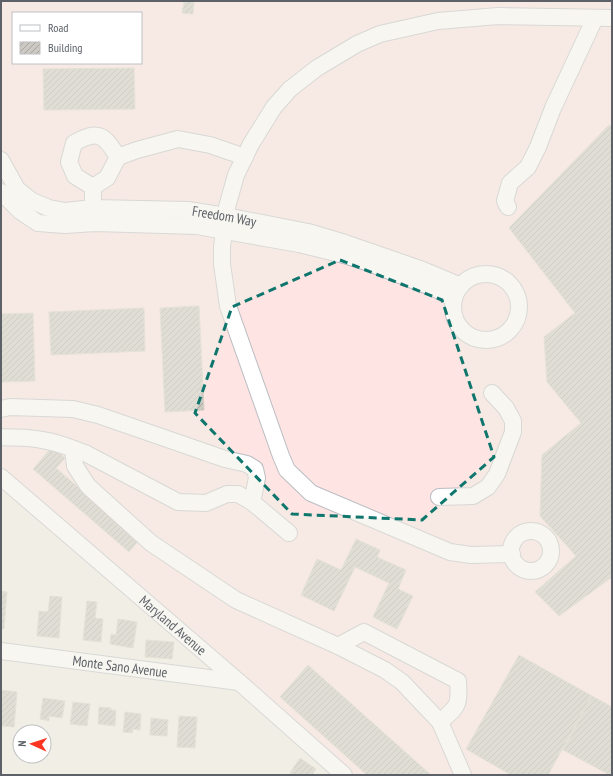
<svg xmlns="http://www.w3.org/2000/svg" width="613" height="776" font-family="'PT Sans Narrow',sans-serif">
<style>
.medical{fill:#fee4e2;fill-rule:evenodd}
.building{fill:url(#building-hatch);stroke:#d6d1c3}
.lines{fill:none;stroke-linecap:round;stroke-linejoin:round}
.minor-casing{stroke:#babdc2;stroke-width:18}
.minor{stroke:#fff;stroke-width:16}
.marked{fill:none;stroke:#0f766e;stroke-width:3;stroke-dasharray:8 5;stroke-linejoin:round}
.labels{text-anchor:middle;stroke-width:3;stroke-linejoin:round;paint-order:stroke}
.street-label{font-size:14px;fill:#5d6167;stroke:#fff}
</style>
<defs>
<pattern id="building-hatch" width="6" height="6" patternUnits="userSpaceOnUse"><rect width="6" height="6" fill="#ccc8c2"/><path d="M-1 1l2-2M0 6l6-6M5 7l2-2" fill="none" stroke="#a9a6a1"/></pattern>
</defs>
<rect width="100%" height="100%" fill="#f1eee6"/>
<path class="medical" d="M 1,1 L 612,1 L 612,775 L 355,775 L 1,466 ZM 13,13 L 141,13 L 141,63 L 13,63 Z"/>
<path class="building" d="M 184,1 L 194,1 L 193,14 L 182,13 Z
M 134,68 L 135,109 L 44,110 L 43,69 Z
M 609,125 L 612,127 L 612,577 L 559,616 L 535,592 L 576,556 L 540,516 L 542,455 L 581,423 L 547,382 L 544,337 L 575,313 L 509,228 Z
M 199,306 L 204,410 L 165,412 L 160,308 Z
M 144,308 L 145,351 L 51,355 L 49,312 Z
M 33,313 L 35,381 L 1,382 L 1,314 Z
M 52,447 L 65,458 L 56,468 L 139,540 L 129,552 L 33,469 Z
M 356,539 L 380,550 L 377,557 L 406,570 L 398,589 L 413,596 L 397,629 L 373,617 L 389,583 L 355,567 L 334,611 L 301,595 L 317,559 L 341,570 Z
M 1,591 L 7,592 L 4,629 L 1,629 Z
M 50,596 L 62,597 L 59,638 L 37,636 L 39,611 L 48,612 Z
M 87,601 L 97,602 L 95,618 L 103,619 L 101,642 L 83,640 Z
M 118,619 L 137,622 L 133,648 L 110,644 L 111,634 L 116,635 Z
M 146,640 L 174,642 L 172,659 L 145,657 Z
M 519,655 L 592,696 L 548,775 L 511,775 L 466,749 Z
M 308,665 L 431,775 L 367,775 L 280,697 Z
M 2,690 L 17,692 L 14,727 L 1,726 Z
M 592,696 L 612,707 L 612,775 L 610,775 L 563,750 Z
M 43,698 L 65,701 L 62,718 L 49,716 L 49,721 L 40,719 Z
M 73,702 L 90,704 L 87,726 L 70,724 Z
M 99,707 L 111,708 L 111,710 L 116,710 L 115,726 L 98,724 Z
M 125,712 L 141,714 L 140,730 L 133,729 L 132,733 L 123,732 Z
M 179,716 L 197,717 L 195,748 L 177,747 Z
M 151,718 L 168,720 L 167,736 L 150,735 Z
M 300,758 L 316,769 L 312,775 L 294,775 L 290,773 Z"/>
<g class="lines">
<g class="minor-casing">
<g id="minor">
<path id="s1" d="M 1,160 L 17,189 L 32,201 L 49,208 L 65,211 L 93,208 L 188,210 L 226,216 L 308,232 L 345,243 L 423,270 L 461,286"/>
<path d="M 93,187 L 107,178 L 118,157"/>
<path d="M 1,192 L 20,211 L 38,223 L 65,225 L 95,223 L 197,226 L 299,244 L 344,255 L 372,264 L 436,289 L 454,299"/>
<path d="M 508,207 L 505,201 L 510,183 L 528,167 L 538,147 L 553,108 L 595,18"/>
<path d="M 93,219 L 93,187 L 75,176 L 69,162 L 74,143 C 99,129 104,135 118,157 L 137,150 L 178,139 L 210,145 L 245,157"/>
<circle cx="486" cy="307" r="33"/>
<path d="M 1,409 L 10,407 L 73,409 L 98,415 L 225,459 L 247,464 L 255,469 L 257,478 L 252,502"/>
<path d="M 1,437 C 15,438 29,437 42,440 C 57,442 71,448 85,453 L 178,502 L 206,503 L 227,494 L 238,494 L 252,502 L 289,533"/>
<path d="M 73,449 L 75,466 L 88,486 L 151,543 L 236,600 L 338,646 L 385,670 L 402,682 L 440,722 L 463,775"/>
<path id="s2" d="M 1,477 L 239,682 L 344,775"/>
<path d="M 439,497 L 473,496 L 488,487 L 497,474 L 513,432 L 513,421 L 506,408 L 492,393"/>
<circle cx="531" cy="551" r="20"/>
<path d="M 512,554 L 471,555 L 450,552 L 311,493 L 287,470 L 281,456 L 228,306 L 222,264 L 222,247 L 227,207 L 236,175 L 251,144 L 274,107 L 290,89 L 317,68 L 357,44 L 380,34 L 438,21 L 498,16 L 612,18"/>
<path d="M 338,646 L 364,632 L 458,681 C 460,706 458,706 440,722"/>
<path id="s3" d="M 1,651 L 239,682"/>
</g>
</g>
<use href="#minor" class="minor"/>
</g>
<path d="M0 0H613V776H0ZM 340,260 L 442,300 L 494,457 L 422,520 L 292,514 L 195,413 L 232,307 Z" fill="#f1eee6" fill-opacity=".55" fill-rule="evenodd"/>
<path class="marked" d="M 340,260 L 442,300 L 494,457 L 422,520 L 292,514 L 195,413 L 232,307 Z"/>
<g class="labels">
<g class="street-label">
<text dy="5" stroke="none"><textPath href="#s1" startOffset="247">Freedom Way</textPath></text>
<text dy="5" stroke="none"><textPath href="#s2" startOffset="227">Maryland Avenue</textPath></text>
<text dy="5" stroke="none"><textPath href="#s3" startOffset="120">Monte Sano Avenue</textPath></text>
</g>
</g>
<rect width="613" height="776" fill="none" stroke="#5d6167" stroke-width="4"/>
<rect x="12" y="12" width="130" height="52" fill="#ffffff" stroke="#bec0c2"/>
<rect x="20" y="25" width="20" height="6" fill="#ffffff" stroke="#bec0c2"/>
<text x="48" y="32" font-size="12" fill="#5d6167">Road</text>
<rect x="20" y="42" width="20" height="12" fill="url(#building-hatch)" stroke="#bec0c2"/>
<text x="48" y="52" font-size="12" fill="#5d6167">Building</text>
<g transform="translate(32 744) rotate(273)"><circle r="19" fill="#ffffff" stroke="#bec0c2"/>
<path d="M0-3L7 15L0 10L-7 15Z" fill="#fa3622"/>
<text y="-6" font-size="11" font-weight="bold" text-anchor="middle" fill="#5d6167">N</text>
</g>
</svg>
